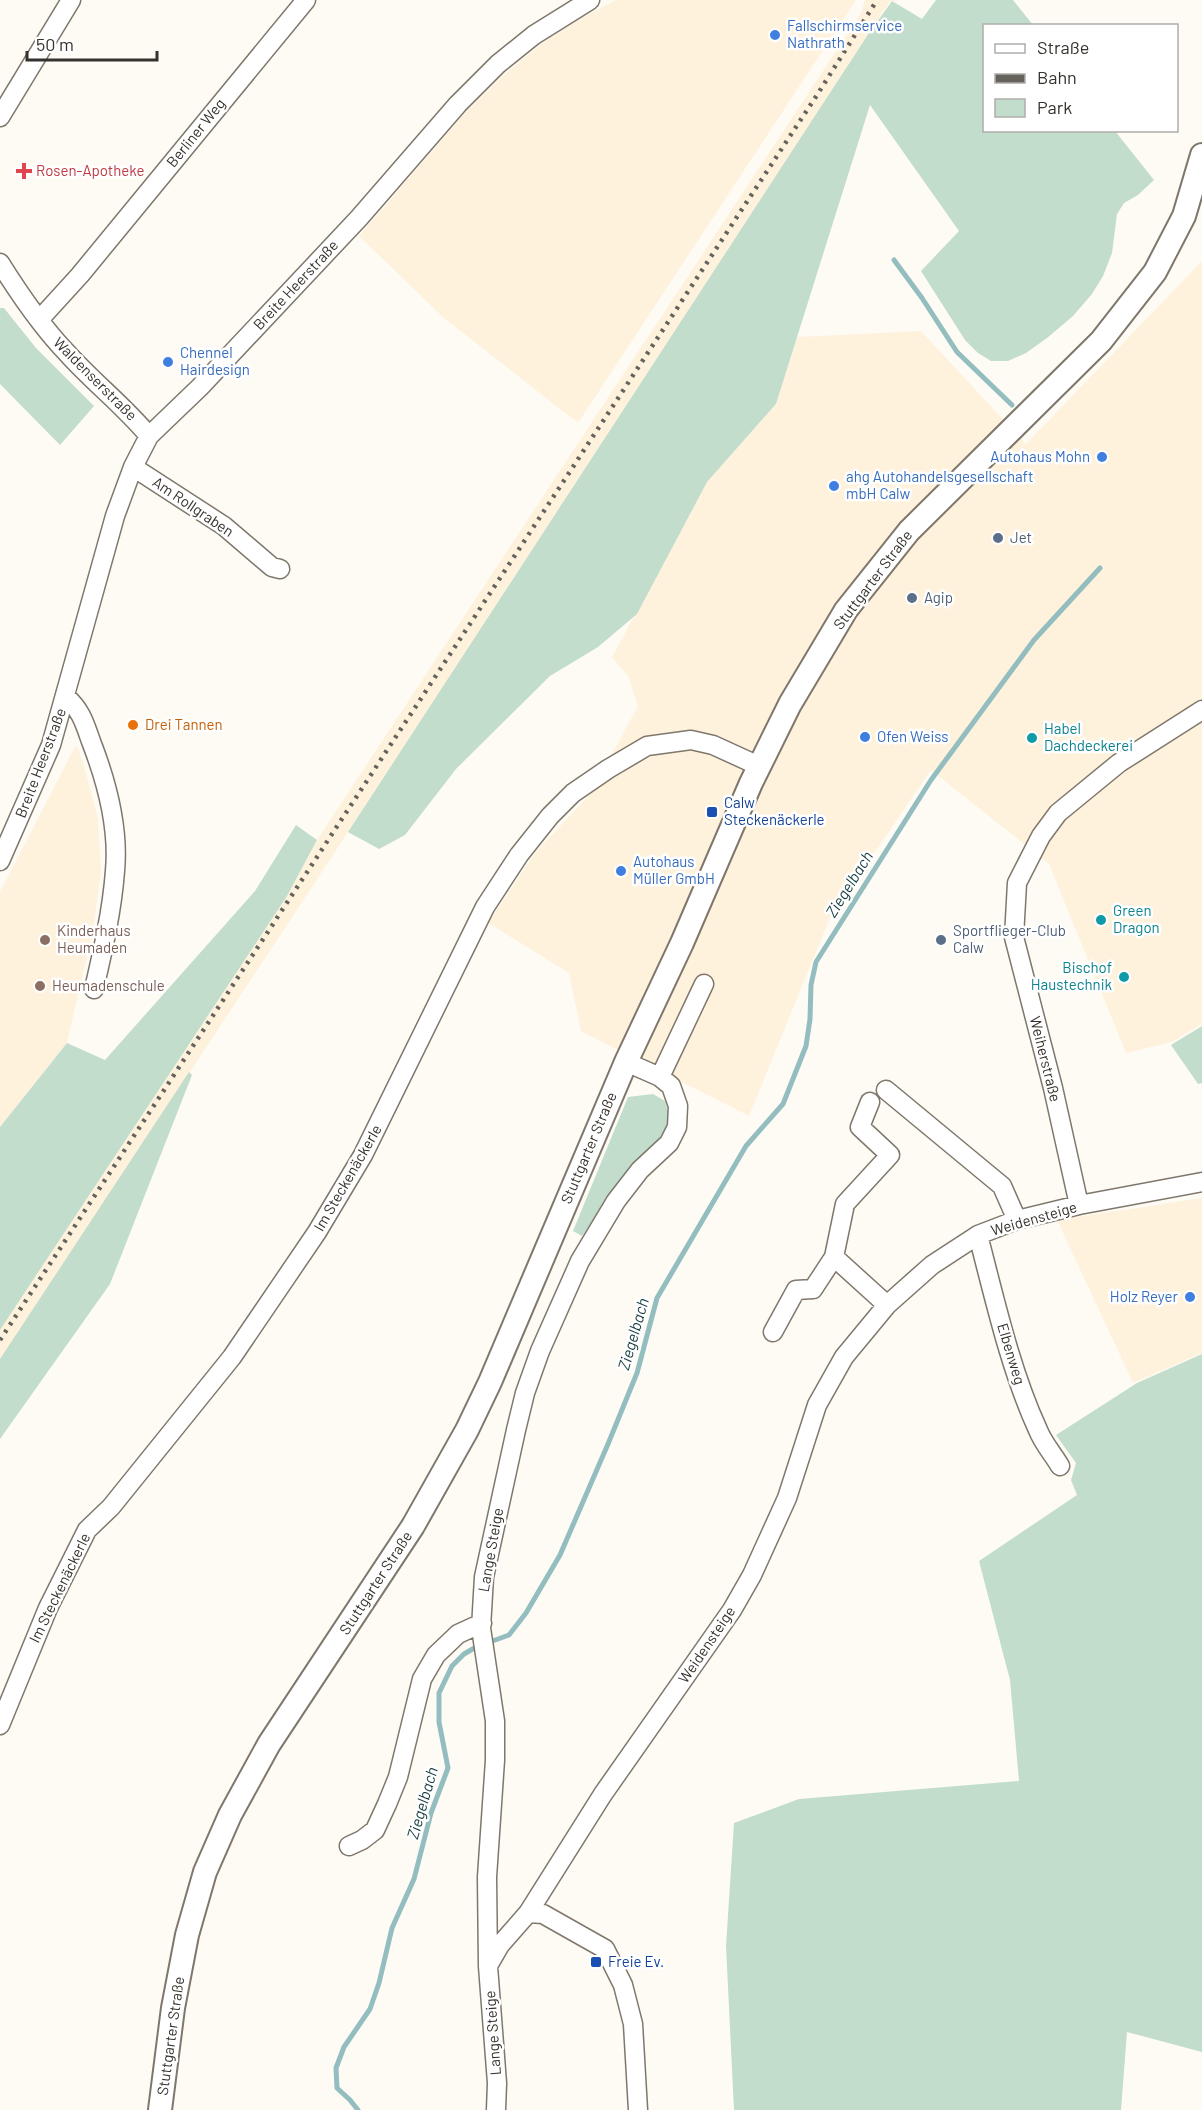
<svg xmlns="http://www.w3.org/2000/svg" width="1202" height="2110" font-family="Barlow,sans-serif">
<style>
.built{fill:#fef2dd}
.green{fill:#c2ddcc}
.lines{fill:none;stroke-linecap:round;stroke-linejoin:round}
.stream{stroke:#94bdc0;stroke-width:5}
.minor-casing{stroke:#7f776b;stroke-width:21}
.major-casing{stroke:#7f776b;stroke-width:26}
.minor{stroke:#fff;stroke-width:18}
.major{stroke:#fff;stroke-width:22}
.rail{stroke:#65625c;stroke-width:4.5;stroke-dasharray:3 6;stroke-linecap:butt}
.shop-dot{fill:#3f7fe0;stroke:#fff;stroke-width:2}
.health-dot{fill:#e0444e;stroke:#fff;stroke-width:2}
.service-dot{fill:#5c6f8a;stroke:#fff;stroke-width:2}
.food-dot{fill:#e8710a;stroke:#fff;stroke-width:2}
.culture-dot{fill:#0f9aa8;stroke:#fff;stroke-width:2}
.transit-dot{fill:#1a4fb4;stroke:#fff;stroke-width:2}
.education-dot{fill:#8d6e63;stroke:#fff;stroke-width:2}
.labels{text-anchor:middle;stroke-width:5;stroke-linejoin:round;paint-order:stroke}
.shop-label{font-size:15px;fill:#366cbe;stroke:#fff;text-anchor:start}
.street-label{font-size:15px;fill:#35312c;stroke:#fff}
.health-label{font-size:15px;fill:#be3a42;stroke:#fff;text-anchor:start}
.service-label{font-size:15px;fill:#4e5e75;stroke:#fff;text-anchor:start}
.food-label{font-size:15px;fill:#c56008;stroke:#fff;text-anchor:start}
.culture-label{font-size:15px;fill:#0d838f;stroke:#fff;text-anchor:start}
.transit-label{font-size:15px;fill:#164399;stroke:#fff;text-anchor:start}
.education-label{font-size:15px;fill:#785e54;stroke:#fff;text-anchor:start}
.water-label{font-size:16px;font-style:italic;fill:#143b3e;stroke:#fff}
</style>
<rect width="100%" height="100%" fill="#fefbf5"/>
<path class="built" d="M 616,0 L 856,0 L 578,423 L 444,318 L 359,236 L 464,114 L 505,74 L 540,45 L 581,18 Z
M 865,0 L 901,0 L 890,1 L 299,907 L 0,1359 L 0,1330 L 287,896 L 317,840 L 861,13 Z
M 1202,261 L 1202,1024 L 1172,1042 L 1126,1053 L 1049,864 L 931,770 L 830,918 L 749,1116 L 581,1031 L 569,973 L 488,923 L 535,853 L 591,793 L 638,706 L 628,676 L 612,657 L 707,482 L 776,404 L 797,337 L 921,331 L 1026,444 Z
M 76,745 L 83,762 L 98,818 L 101,872 L 93,930 L 67,1043 L 0,1127 L 0,892 Z
M 1202,1198 L 1202,1353 L 1133,1383 L 1057,1220 Z"/>
<path class="green" d="M 936,0 L 1013,0 L 1033,25 L 984,26 L 984,130 L 1115,131 L 1154,180 L 1138,195 L 1124,203 L 1117,214 L 1112,253 L 1103,276 L 1092,294 L 1073,316 L 1047,338 L 1026,353 L 1008,361 L 991,361 L 978,353 L 965,340 L 921,271 L 959,231 L 870,105 L 776,404 L 707,482 L 637,614 L 598,647 L 550,676 L 456,769 L 405,835 L 379,849 L 348,832 L 869,33 L 892,1 L 922,19 Z
M 0,308 L 4,308 L 36,348 L 94,406 L 60,445 L 0,384 Z
M 296,825 L 317,840 L 287,896 L 0,1330 L 0,1127 L 67,1043 L 105,1060 L 255,891 Z
M 1202,1026 L 1202,1083 L 1198,1084 L 1171,1045 Z
M 189,1072 L 192,1075 L 110,1284 L 0,1439 L 0,1359 Z
M 653,1094 L 665,1101 L 671,1119 L 665,1134 L 621,1181 L 582,1236 L 573,1231 L 628,1097 Z
M 1202,1354 L 1202,2052 L 1127,2032 L 1121,2110 L 734,2110 L 726,1946 L 734,1823 L 799,1799 L 1019,1781 L 1010,1680 L 979,1561 L 1077,1495 L 1071,1480 L 1076,1463 L 1056,1435 L 1137,1383 Z"/>
<g class="lines">
<path class="stream" d="M 894,260 L 922,298 L 957,352 L 1012,405
M 358,2110 L 350,2100 L 337,2088 L 336,2068 L 344,2047 L 370,2009 L 379,1983 L 392,1928 L 414,1879 L 431,1813 L 448,1768 L 439,1722 L 439,1693 L 452,1666 L 464,1654 L 476,1647 L 509,1635 L 526,1613 L 560,1555 L 608,1444 L 637,1373 L 657,1298 L 746,1146 L 783,1104 L 806,1046 L 810,1019 L 811,985 L 816,962 L 931,780 L 1034,640 L 1100,568"/>
<g class="minor-casing">
<path id="minor" d="M 0,117 L 71,0
M 0,263 C 20,295 41,326 67,353 C 93,382 124,406 149,436
M 39,320 L 80,275 L 306,0
M 133,467 L 224,526 L 272,567 L 280,569
M 66,697 C 82,711 85,725 92,744 C 107,783 119,828 115,871 C 112,911 103,950 94,989
M 0,861 L 51,745 L 115,516 L 133,467 L 149,436 L 200,387 L 359,218 L 458,104 L 498,64 L 534,35 L 590,0
M 660,1077 L 704,984
M 886,1090 L 1002,1186 L 1017,1220
M 870,1102 L 860,1127 L 890,1155 L 845,1204 L 834,1257 L 887,1305
M 1079,1205 L 1053,1088 L 1014,937 L 1017,883 L 1041,836 L 1058,813 L 1119,763 L 1202,710
M 978,1235 C 995,1300 1010,1369 1038,1430 C 1043,1443 1053,1454 1060,1466
M 773,1332 L 796,1290 L 813,1289 L 834,1257
M 0,1725 L 48,1608 L 87,1530 L 111,1507 L 232,1357 L 317,1232 L 363,1155 L 485,907 L 519,855 L 550,816 L 573,793 L 608,769 L 647,746 L 691,740 L 713,745 L 759,766
M 349,1846 L 362,1840 L 375,1830 L 387,1804 L 398,1777 L 422,1679 L 436,1655 L 458,1634 L 482,1623
M 528,1913 L 543,1914 L 605,1949 L 623,1985 L 633,2024 L 638,2110
M 489,1964 L 500,1945 L 528,1913 L 603,1794 L 732,1610 L 752,1575 L 787,1498 L 817,1405 L 844,1357 L 887,1305 L 932,1265 L 978,1235 L 1017,1220 L 1079,1205 L 1202,1182
M 496,2110 L 497,2083 L 488,1966 L 487,1877 L 495,1760 L 495,1721 L 481,1628 L 484,1577 L 516,1430 L 525,1393 L 540,1351 L 580,1261 L 616,1201 L 640,1170 L 669,1143 L 677,1127 L 678,1106 L 671,1086 L 660,1077 L 626,1062"/>
</g>
<g class="major-casing">
<path id="major" d="M 160,2110 L 173,2008 L 187,1935 L 205,1872 L 230,1815 L 269,1744 L 413,1526 L 467,1430 L 490,1382 L 626,1062 L 682,943 L 751,783 L 790,704 L 846,610 L 909,531 L 1101,341 L 1155,272 L 1184,216 L 1202,155"/>
</g>
<use href="#minor" class="minor"/>
<use href="#major" class="major"/>
<path class="rail" d="M 0,1340 L 817,95 L 877,0"/>
</g>
<g class="shop-dot">
<circle cx="775" cy="35" r="6"/>
<circle cx="168" cy="362" r="6"/>
<circle cx="1102" cy="457" r="6"/>
<circle cx="834" cy="486" r="6"/>
<circle cx="865" cy="737" r="6"/>
<circle cx="621" cy="871" r="6"/>
<circle cx="1190" cy="1297" r="6"/>
</g>
<path class="health-dot" d="M21 162h6v6h6v6h-6v6h-6v-6h-6v-6h6z"/>
<g class="service-dot">
<circle cx="998" cy="538" r="6"/>
<circle cx="912" cy="598" r="6"/>
<circle cx="941" cy="940" r="6"/>
</g>
<circle class="food-dot" cx="133" cy="725" r="6"/>
<g class="culture-dot">
<circle cx="1032" cy="738" r="6"/>
<circle cx="1101" cy="920" r="6"/>
<circle cx="1124" cy="977" r="6"/>
</g>
<g class="transit-dot">
<rect x="706" y="806" width="12" height="12" rx="3"/>
<rect x="590" y="1956" width="12" height="12" rx="3"/>
</g>
<g class="education-dot">
<circle cx="45" cy="940" r="6"/>
<circle cx="40" cy="986" r="6"/>
</g>
<g class="labels">
<g class="shop-label">
<text x="787" y="31">Fallschirmservice<tspan x="787" dy="17">Nathrath</tspan></text>
<text x="180" y="358">Chennel<tspan x="180" dy="17">Hairdesign</tspan></text>
<text x="1090" y="462" text-anchor="end">Autohaus Mohn</text>
<text x="846" y="482">ahg Autohandelsgesellschaft<tspan x="846" dy="17">mbH Calw</tspan></text>
<text x="877" y="742">Ofen Weiss</text>
<text x="633" y="867">Autohaus<tspan x="633" dy="17">Müller GmbH</tspan></text>
<text x="1178" y="1302" text-anchor="end">Holz Reyer</text>
</g>
<g class="street-label">
<text transform="translate(196 133) rotate(-51)" y="5">Berliner Weg</text>
<text transform="translate(296 285) rotate(-47)" y="5">Breite Heerstraße</text>
<text transform="translate(95 379) rotate(45)" y="5">Waldenserstraße</text>
<text transform="translate(193 507) rotate(34)" y="5">Am Rollgraben</text>
<text transform="translate(873 580) rotate(-53)" y="5">Stuttgarter Straße</text>
<text transform="translate(41 763) rotate(-69)" y="5">Breite Heerstraße</text>
<text transform="translate(1045 1059) rotate(76)" y="5">Weiherstraße</text>
<text transform="translate(589 1148) rotate(-67)" y="5">Stuttgarter Straße</text>
<text transform="translate(348 1178) rotate(-60)" y="5">Im Steckenäckerle</text>
<text transform="translate(1034 1219) rotate(-16)" y="5">Weidensteige</text>
<text transform="translate(1011 1354) rotate(73)" y="5">Elbenweg</text>
<text transform="translate(491 1550) rotate(-80)" y="5">Lange Steige</text>
<text transform="translate(376 1583) rotate(-57)" y="5">Stuttgarter Straße</text>
<text transform="translate(60 1588) rotate(-64)" y="5">Im Steckenäckerle</text>
<text transform="translate(707 1645) rotate(-56)" y="5">Weidensteige</text>
<text transform="translate(493 2033) rotate(-94)" y="5">Lange Steige</text>
<text transform="translate(171 2036) rotate(-82)" y="5">Stuttgarter Straße</text>
</g>
<g class="health-label">
<text x="36" y="176">Rosen-Apotheke</text>
</g>
<g class="service-label">
<text x="1010" y="543">Jet</text>
<text x="924" y="603">Agip</text>
<text x="953" y="936">Sportflieger-Club<tspan x="953" dy="17">Calw</tspan></text>
</g>
<g class="food-label">
<text x="145" y="730">Drei Tannen</text>
</g>
<g class="culture-label">
<text x="1044" y="734">Habel<tspan x="1044" dy="17">Dachdeckerei</tspan></text>
<text x="1113" y="916">Green<tspan x="1113" dy="17">Dragon</tspan></text>
<text x="1112" y="973" text-anchor="end">Bischof<tspan x="1112" dy="17">Haustechnik</tspan></text>
</g>
<g class="transit-label">
<text x="724" y="808">Calw<tspan x="724" dy="17">Steckenäckerle</tspan></text>
<text x="608" y="1967">Freie Ev.</text>
</g>
<g class="education-label">
<text x="57" y="936">Kinderhaus<tspan x="57" dy="17">Heumaden</tspan></text>
<text x="52" y="991">Heumadenschule</text>
</g>
<g class="water-label">
<text transform="translate(849 884) rotate(-58)" y="6">Ziegelbach</text>
<text transform="translate(633 1334) rotate(-74)" y="6">Ziegelbach</text>
<text transform="translate(422 1803) rotate(-74)" y="6">Ziegelbach</text>
</g>
</g>
<rect x="983" y="24" width="195" height="108" fill="#ffffff" stroke="#aeadab" stroke-width="1.5"/>
<rect x="995" y="44" width="30" height="9" fill="#ffffff" stroke="#aeadab" stroke-width="1.5"/>
<text x="1037" y="54" font-size="18" fill="#35312c">Straße</text>
<rect x="995" y="74" width="30" height="9" fill="#65625c" stroke="#aeadab" stroke-width="1.5"/>
<text x="1037" y="84" font-size="18" fill="#35312c">Bahn</text>
<rect x="995" y="99" width="30" height="18" fill="#c2ddcc" stroke="#aeadab" stroke-width="1.5"/>
<text x="1037" y="114" font-size="18" fill="#35312c">Park</text>
<path d="M27 51v9h130v-9" fill="none" stroke="#35312c" stroke-width="3"/>
<text x="36" y="51" font-size="18" fill="#35312c" stroke="#ffffff" stroke-width="4.5" paint-order="stroke">50 m</text>
</svg>
